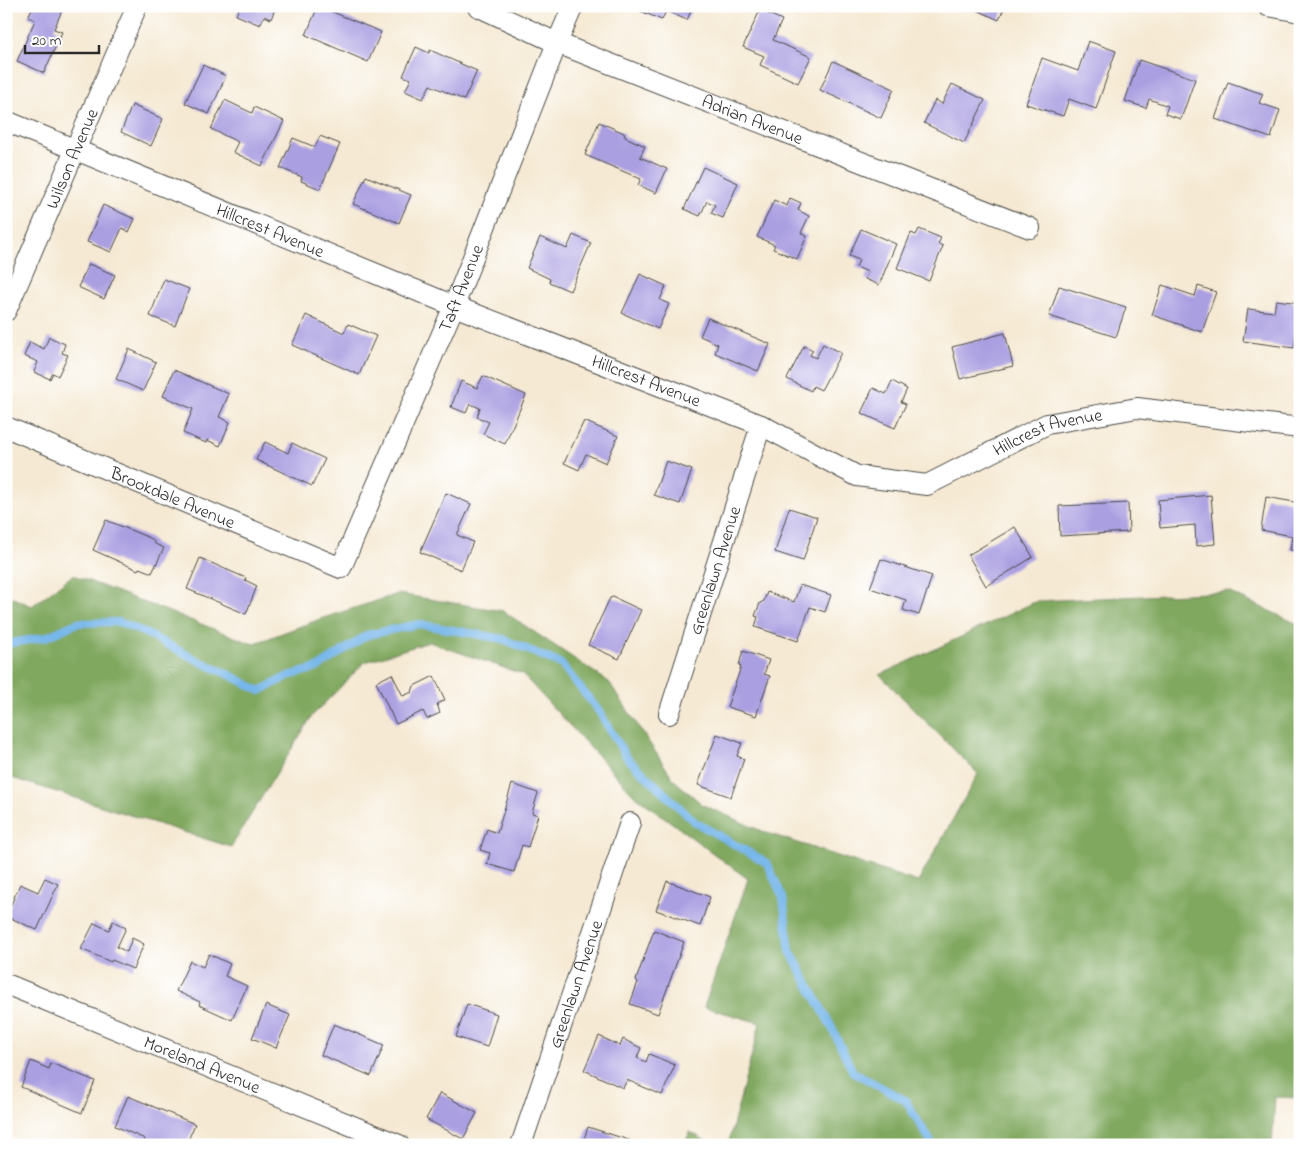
<svg xmlns="http://www.w3.org/2000/svg" width="1306" height="1151" font-family="'Indie Flower',sans-serif">
<style>
.forest{fill:#80a85f;stroke:#566a45}
.lines{fill:none;stroke-linecap:round;stroke-linejoin:round}
.stream{stroke:#76b6ea;stroke-width:8}
.building{fill:#aa9fe1}
.street-casing{stroke:#494844;stroke-width:22}
.street{stroke:#fff;stroke-width:20}
.labels{text-anchor:middle;stroke-width:4;stroke-linejoin:round;paint-order:stroke}
.street-label{font-size:18px;fill:#2b2b2b;stroke:#fff}
</style>
<rect width="100%" height="100%" fill="#fff"/>
<filter id="ink" filterUnits="userSpaceOnUse"><feTurbulence type="fractalNoise" baseFrequency=".02" numOctaves="2"/><feDisplacementMap in="SourceGraphic" scale="10" xChannelSelector="R" yChannelSelector="G"/><feConvolveMatrix kernelMatrix="1 2 1 2 8 2 1 2 1" color-interpolation-filters="sRGB"/></filter>
<filter id="wash" filterUnits="userSpaceOnUse"><feTurbulence type="fractalNoise" baseFrequency=".0096" numOctaves="4" result="noise"/><feDisplacementMap in="SourceGraphic" scale="20" xChannelSelector="R" yChannelSelector="G"/><feGaussianBlur stdDeviation="1.12" result="paint"/><feColorMatrix in="noise" values="0 0 0 0 0 0 0 0 0 0 0 0 0 0 0 0 0 1.4 0 .05"/><feComposite in="paint" operator="in"/></filter>
<g filter="url(#wash)">
<rect width="100%" height="100%" fill="#f5e9d3"/>
<path class="forest" d="M 73,575 L 253,644 L 320,619 L 398,594 L 503,611 L 609,682 L 674,780 L 703,805 L 764,832 L 918,882 L 978,774 L 880,675 L 1037,601 L 1228,592 L 1300,625 L 1300,1098 L 1275,1097 L 1272,1145 L 728,1145 L 760,1023 L 704,1007 L 748,879 L 634,795 L 522,674 L 429,642 L 365,662 L 312,716 L 231,847 L 6,776 L 6,595 L 32,606 Z
M 690,1132 L 713,1145 L 684,1145 Z"/>
<g class="lines">
<path class="stream" d="M 6,644 L 46,637 L 77,623 L 119,622 L 143,632 L 201,662 L 232,676 L 260,691 L 288,676 L 317,668 L 367,635 L 419,624 L 503,639 L 561,664 L 598,710 L 627,758 L 695,822 L 767,863 L 783,898 L 790,951 L 831,1026 L 853,1072 L 905,1100 L 933,1145"/>
</g>
<g id="blocks">
<path class="building" d="M 33,6 L 64,6 L 54,29 L 62,32 L 44,73 L 17,61 L 35,20 L 28,17 Z
M 240,6 L 276,6 L 271,19 L 264,16 L 260,25 L 236,15 Z
M 318,6 L 381,32 L 368,62 L 306,35 Z
M 640,6 L 693,6 L 687,20 L 666,11 L 662,20 L 638,10 Z
M 968,6 L 1005,6 L 999,20 Z
M 760,10 L 782,20 L 773,40 L 811,57 L 798,83 L 760,65 L 764,56 L 743,47 Z
M 1088,41 L 1116,51 L 1096,109 L 1069,99 L 1063,116 L 1026,104 L 1042,58 L 1078,71 Z
M 416,47 L 429,53 L 430,50 L 477,71 L 464,100 L 430,85 L 423,99 L 405,91 L 411,79 L 403,76 Z
M 1139,60 L 1195,79 L 1181,119 L 1165,114 L 1168,106 L 1149,99 L 1146,108 L 1125,101 Z
M 833,61 L 894,89 L 881,118 L 820,90 Z
M 203,65 L 226,76 L 209,114 L 185,103 Z
M 1228,82 L 1263,94 L 1259,103 L 1280,110 L 1271,138 L 1215,119 Z
M 952,84 L 985,100 L 964,143 L 924,123 L 935,100 L 942,104 Z
M 225,100 L 252,113 L 254,107 L 284,121 L 262,166 L 233,152 L 238,142 L 211,129 Z
M 132,105 L 163,119 L 151,146 L 121,132 Z
M 599,122 L 624,133 L 625,137 L 645,146 L 640,157 L 667,169 L 656,193 L 638,185 L 641,179 L 585,155 Z
M 320,136 L 340,144 L 320,189 L 301,181 L 302,177 L 280,168 L 293,138 L 315,147 Z
M 703,167 L 738,183 L 723,218 L 711,213 L 715,205 L 707,201 L 700,216 L 684,209 Z
M 366,176 L 411,195 L 399,223 L 353,204 Z
M 790,198 L 801,203 L 798,210 L 809,216 L 801,233 L 807,236 L 797,259 L 773,249 L 775,245 L 757,237 L 774,200 L 787,206 Z
M 103,205 L 135,219 L 129,232 L 122,228 L 111,252 L 87,242 Z
M 861,229 L 896,244 L 879,285 L 865,279 L 868,272 L 856,267 L 859,260 L 849,256 Z
M 919,229 L 941,238 L 938,244 L 943,246 L 929,281 L 897,268 L 911,233 L 916,235 Z
M 573,235 L 591,243 L 570,291 L 549,282 L 550,279 L 527,268 L 540,237 L 567,249 Z
M 89,264 L 115,275 L 104,299 L 78,287 Z
M 640,274 L 666,286 L 660,300 L 669,304 L 658,329 L 622,313 Z
M 164,279 L 189,289 L 175,326 L 150,316 Z
M 1162,285 L 1195,296 L 1198,286 L 1216,292 L 1202,332 L 1152,315 Z
M 1059,286 L 1126,307 L 1116,337 L 1049,316 Z
M 1276,300 L 1300,303 L 1294,348 L 1243,341 L 1248,309 L 1274,312 Z
M 306,315 L 344,333 L 348,324 L 376,336 L 359,375 L 292,345 Z
M 708,318 L 770,344 L 758,371 L 715,353 L 718,344 L 700,336 Z
M 1005,333 L 1013,366 L 960,379 L 952,347 Z
M 49,337 L 65,344 L 62,353 L 68,355 L 58,376 L 53,373 L 50,379 L 34,372 L 38,362 L 24,356 L 30,342 L 44,349 Z
M 823,344 L 841,353 L 821,390 L 813,386 L 811,391 L 787,379 L 804,346 L 813,350 L 810,355 L 816,358 Z
M 129,349 L 156,362 L 143,391 L 116,379 Z
M 174,370 L 229,394 L 219,417 L 230,422 L 220,446 L 207,440 L 206,443 L 183,433 L 193,409 L 163,396 Z
M 483,376 L 526,395 L 505,444 L 483,434 L 489,422 L 477,417 L 480,408 L 470,404 L 466,413 L 451,407 L 461,381 L 477,388 Z
M 892,381 L 907,389 L 901,402 L 906,404 L 895,428 L 861,413 L 873,388 L 886,394 Z
M 584,421 L 618,436 L 606,463 L 586,454 L 579,470 L 564,463 Z
M 265,442 L 288,453 L 292,443 L 325,459 L 312,486 L 256,460 Z
M 666,461 L 692,470 L 680,504 L 654,495 Z
M 446,493 L 471,504 L 457,535 L 473,542 L 461,570 L 420,552 Z
M 1211,495 L 1215,544 L 1196,546 L 1195,525 L 1160,528 L 1158,500 Z
M 1266,497 L 1300,503 L 1300,551 L 1290,550 L 1292,536 L 1261,530 Z
M 1128,503 L 1129,532 L 1060,536 L 1059,506 Z
M 789,508 L 817,517 L 803,561 L 775,552 Z
M 106,520 L 152,539 L 155,544 L 164,548 L 152,573 L 139,568 L 138,570 L 93,550 Z
M 1015,527 L 1033,557 L 986,586 L 968,555 Z
M 200,558 L 246,578 L 245,580 L 257,586 L 246,614 L 187,589 Z
M 881,559 L 932,576 L 919,615 L 903,610 L 906,600 L 870,588 Z
M 800,585 L 831,595 L 825,612 L 810,607 L 798,641 L 755,627 L 758,617 L 755,616 L 760,603 L 764,601 L 767,592 L 794,602 Z
M 613,597 L 641,610 L 619,659 L 588,645 L 610,598 Z
M 743,651 L 769,660 L 764,674 L 770,676 L 756,716 L 727,707 L 741,667 L 739,665 Z
M 392,674 L 403,696 L 412,692 L 414,686 L 434,676 L 445,700 L 437,704 L 440,713 L 427,719 L 423,711 L 396,724 L 376,682 Z
M 717,734 L 742,743 L 737,756 L 744,759 L 731,797 L 698,785 Z
M 512,784 L 538,793 L 532,813 L 538,815 L 528,847 L 522,845 L 514,872 L 487,864 L 490,853 L 480,850 L 487,829 L 497,833 Z
M 45,878 L 58,884 L 37,930 L 6,916 L 20,884 L 38,892 Z
M 667,881 L 710,897 L 700,926 L 656,910 Z
M 113,921 L 126,928 L 117,947 L 127,952 L 132,938 L 144,944 L 133,969 L 112,960 L 111,962 L 81,949 L 94,923 L 109,930 Z
M 654,930 L 684,942 L 658,1014 L 630,1004 L 638,982 L 636,980 Z
M 209,954 L 230,964 L 225,976 L 247,986 L 232,1020 L 199,1005 L 200,1002 L 176,991 L 190,961 L 203,967 Z
M 467,1004 L 497,1014 L 487,1047 L 456,1037 Z
M 266,1005 L 290,1015 L 276,1048 L 252,1038 Z
M 334,1024 L 384,1045 L 371,1076 L 321,1055 Z
M 599,1036 L 620,1046 L 623,1039 L 641,1048 L 637,1058 L 646,1062 L 649,1054 L 675,1065 L 662,1095 L 627,1080 L 623,1088 L 584,1070 Z
M 31,1061 L 49,1069 L 51,1063 L 95,1081 L 82,1113 L 21,1087 Z
M 440,1093 L 477,1113 L 463,1139 L 426,1119 Z
M 128,1096 L 195,1124 L 186,1145 L 176,1143 L 175,1145 L 142,1145 L 145,1139 L 115,1126 Z
M 588,1127 L 641,1144 L 641,1145 L 582,1145 Z"/>
</g>
</g>
<g filter="url(#ink)">
<use href="#blocks" fill-opacity="0" stroke="#494844" stroke-width="1"/>
<g class="lines">
<g class="street-casing">
<g id="street">
<path id="s1" d="M 477,6 L 557,43 L 1030,228"/>
<path d="M 1268,6 L 1300,12"/>
<path id="s2" d="M 6,121 L 454,306 L 761,425 L 857,476 L 927,485 L 1047,424 L 1137,408 L 1300,428"/>
<path id="s3" d="M 6,311 L 137,6"/>
<path id="s4" d="M 6,427 L 341,568 L 454,306 L 557,43 L 573,6"/>
<path id="s5" d="M 669,714 L 761,425"/>
<path id="s6" d="M 6,984 L 399,1145"/>
<path id="s7" d="M 521,1145 L 630,823"/>
</g>
</g>
<use href="#street" class="street"/>
</g>
</g>
<g class="labels">
<g class="street-label">
<text dy="6" stroke="none"><textPath href="#s1" startOffset="298">Adrian Avenue</textPath></text>
<text dy="6" stroke="none"><textPath href="#s3" startOffset="166">Wilson Avenue</textPath></text>
<text dy="6" stroke="none"><textPath href="#s2" startOffset="286">Hillcrest Avenue</textPath></text>
<text dy="6" stroke="none"><textPath href="#s4" startOffset="668">Taft Avenue</textPath></text>
<text dy="6" stroke="none"><textPath href="#s2" startOffset="691">Hillcrest Avenue</textPath></text>
<text dy="6" stroke="none"><textPath href="#s2" startOffset="1126">Hillcrest Avenue</textPath></text>
<text dy="6" stroke="none"><textPath href="#s4" startOffset="181">Brookdale Avenue</textPath></text>
<text dy="6" stroke="none"><textPath href="#s5" startOffset="151">Greenlawn Avenue</textPath></text>
<text dy="6" stroke="none"><textPath href="#s7" startOffset="170">Greenlawn Avenue</textPath></text>
<text dy="6" stroke="none"><textPath href="#s6" startOffset="212">Moreland Avenue</textPath></text>
</g>
</g>
<rect width="1306" height="1151" fill="none" stroke="#fff" stroke-width="25"/>
<path d="M25 45v8h74v-8" fill="none" stroke="#2b2b2b" stroke-width="2.5"/>
<text x="32" y="45" font-size="15" fill="#2b2b2b" stroke="#ffffff" stroke-width="4" paint-order="stroke">20 m</text>
</svg>
